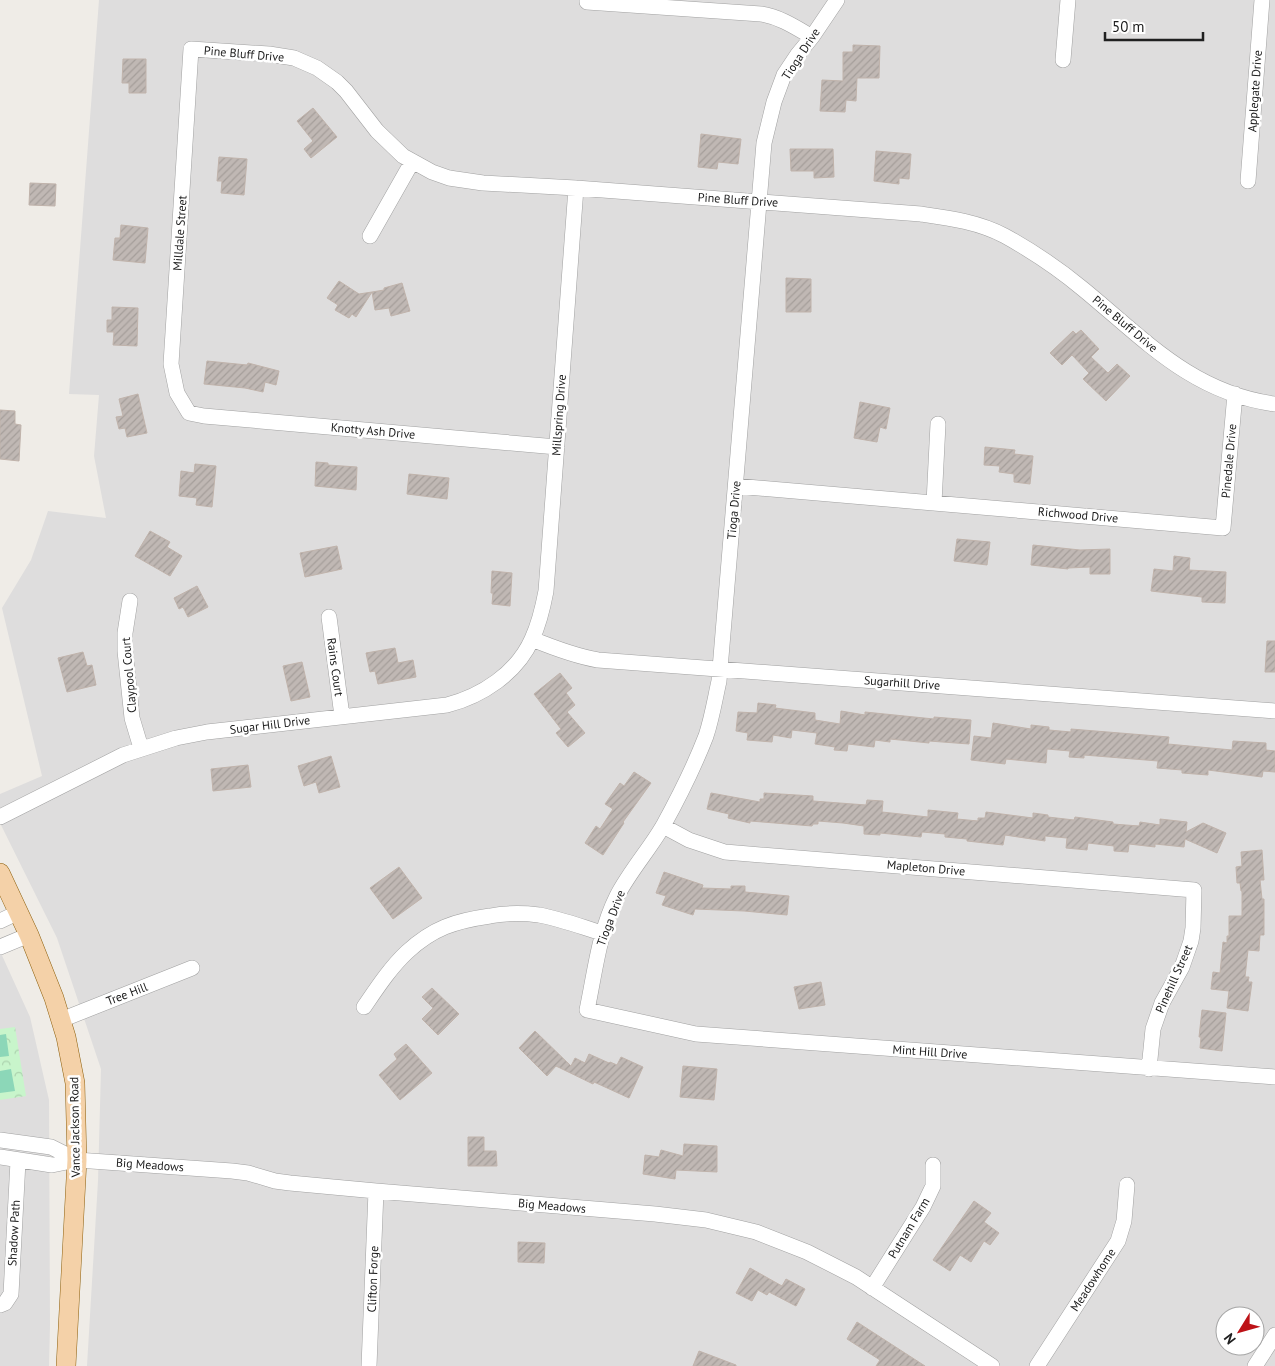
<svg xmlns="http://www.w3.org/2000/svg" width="1275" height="1366" font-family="'PT Sans',sans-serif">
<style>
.residential{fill:#dedddd;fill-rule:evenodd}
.park{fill:url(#park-crowns)}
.pitch{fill:#8cd7b8}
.building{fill:url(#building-hatch);stroke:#c0b3ab}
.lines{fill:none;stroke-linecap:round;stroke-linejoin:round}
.minor-casing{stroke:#a1a1a1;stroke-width:16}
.major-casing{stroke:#8e600d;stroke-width:20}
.minor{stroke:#fff;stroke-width:15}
.major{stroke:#f4d1a8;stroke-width:19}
.labels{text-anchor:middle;stroke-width:5;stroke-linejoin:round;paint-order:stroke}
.street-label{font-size:12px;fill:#202020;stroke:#fff}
</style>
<defs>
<pattern id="park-crowns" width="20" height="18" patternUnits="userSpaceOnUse" patternTransform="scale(1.25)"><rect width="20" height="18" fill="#c8f5cb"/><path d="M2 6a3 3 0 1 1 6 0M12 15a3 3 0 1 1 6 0" fill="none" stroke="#acd2ae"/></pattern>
<pattern id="building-hatch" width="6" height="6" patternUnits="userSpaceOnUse" patternTransform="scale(1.25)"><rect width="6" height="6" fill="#c0b8b4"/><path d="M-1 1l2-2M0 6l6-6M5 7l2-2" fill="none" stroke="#a59e9a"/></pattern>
</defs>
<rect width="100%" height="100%" fill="#efece7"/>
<path class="residential" d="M 99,0 L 1275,0 L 1275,1366 L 87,1366 L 98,1181 L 101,1069 L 57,938 L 0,823 L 0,794 L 42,776 L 2,608 L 31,560 L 48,511 L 106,518 L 94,456 L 99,395 L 69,394 ZM 1225,1316 L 1255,1316 L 1255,1346 L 1225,1346 Z
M 0,951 L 30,1017 L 49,1100 L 50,1325 L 49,1366 L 0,1366 Z"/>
<path class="park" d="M 15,1027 L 26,1096 L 0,1100 L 0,1029 Z"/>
<path class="pitch" d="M 6,1034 L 9,1056 L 0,1057 L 0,1035 Z
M 11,1069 L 15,1091 L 0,1093 L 0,1071 Z"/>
<path class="building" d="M 853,45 L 880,46 L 879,78 L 857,78 L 856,101 L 846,100 L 845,112 L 820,111 L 822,80 L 843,81 L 843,52 L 853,52 Z
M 123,59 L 146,59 L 146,93 L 129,93 L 129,83 L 122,83 Z
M 313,108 L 337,137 L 311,158 L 304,149 L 313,141 L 297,121 Z
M 701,134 L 741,139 L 738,164 L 718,162 L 717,169 L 698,167 Z
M 790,149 L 833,149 L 834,177 L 814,178 L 814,171 L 791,171 Z
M 876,151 L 911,154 L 909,179 L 899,178 L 899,184 L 874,181 Z
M 219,157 L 247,159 L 244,195 L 221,193 L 222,181 L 217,181 Z
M 30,183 L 56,184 L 55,206 L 29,205 Z
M 121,225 L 148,228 L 145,263 L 113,260 L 115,238 L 120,238 Z
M 786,278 L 811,279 L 811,312 L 786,312 Z
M 339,281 L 359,294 L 372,292 L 356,317 L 352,314 L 349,318 L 335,310 L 338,305 L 327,298 Z
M 402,283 L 410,311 L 391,316 L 389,308 L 375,310 L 372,292 L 384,290 L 384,288 Z
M 112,307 L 138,308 L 137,346 L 113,345 L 114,332 L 107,332 L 107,320 L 112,320 Z
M 1081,330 L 1099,349 L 1091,357 L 1108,373 L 1117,364 L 1130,376 L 1106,401 L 1083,379 L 1089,373 L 1072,355 L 1062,365 L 1050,353 L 1073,331 L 1076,334 Z
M 207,361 L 247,365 L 248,363 L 279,371 L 276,385 L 265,382 L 263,392 L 245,388 L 204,384 Z
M 138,394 L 147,433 L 127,437 L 125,428 L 119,429 L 116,417 L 123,416 L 119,399 Z
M 860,402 L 890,408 L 886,429 L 880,427 L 877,442 L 854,438 Z
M 0,410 L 15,411 L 15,424 L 21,425 L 19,461 L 0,459 Z
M 985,447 L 1015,450 L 1014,454 L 1033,456 L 1030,484 L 1014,482 L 1014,474 L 999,472 L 1000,466 L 984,465 Z
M 316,462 L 328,463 L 328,465 L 357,467 L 356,490 L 315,486 Z
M 195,464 L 216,466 L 212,507 L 196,505 L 197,498 L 179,496 L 181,471 L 194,473 Z
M 409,474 L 449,478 L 447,499 L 407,494 Z
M 150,531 L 170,542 L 167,547 L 182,556 L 170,576 L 135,556 Z
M 957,539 L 990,542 L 987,565 L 954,561 Z
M 1033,545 L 1080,550 L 1110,549 L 1110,574 L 1090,574 L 1090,567 L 1068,568 L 1068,569 L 1031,565 Z
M 337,546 L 342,569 L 305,577 L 300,553 Z
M 1174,556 L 1190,558 L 1189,570 L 1226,572 L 1225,603 L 1202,602 L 1202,597 L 1151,591 L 1154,569 L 1173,571 Z
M 492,571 L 512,573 L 510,606 L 492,604 L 493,593 L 491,593 Z
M 197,586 L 208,607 L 188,617 L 183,607 L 179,609 L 174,598 Z
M 1267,641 L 1275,641 L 1275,672 L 1265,672 Z
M 395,648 L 398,663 L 413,660 L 416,677 L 378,684 L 375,671 L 370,672 L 366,653 Z
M 83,652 L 87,666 L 92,665 L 96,685 L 67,692 L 58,658 Z
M 302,662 L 310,697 L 291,701 L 283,666 Z
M 560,673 L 572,688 L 566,693 L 575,705 L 567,712 L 585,733 L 568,747 L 556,733 L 561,729 L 534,694 Z
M 758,703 L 776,705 L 775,708 L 815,713 L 815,720 L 840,724 L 841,711 L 865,715 L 865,712 L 934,719 L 934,717 L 971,720 L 969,744 L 929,741 L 929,743 L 890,739 L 890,742 L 875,740 L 874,747 L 848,744 L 847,751 L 834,750 L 835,747 L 815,744 L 817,733 L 792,730 L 791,738 L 773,735 L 772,742 L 747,740 L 748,733 L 736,731 L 738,712 L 757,713 Z
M 993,723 L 1031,729 L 1031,725 L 1049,727 L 1049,730 L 1071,732 L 1071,729 L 1169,737 L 1168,744 L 1232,750 L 1233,741 L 1266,743 L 1266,750 L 1275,751 L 1275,772 L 1263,771 L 1262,777 L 1208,770 L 1208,775 L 1182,773 L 1182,770 L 1157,768 L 1158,761 L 1084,755 L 1084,758 L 1069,757 L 1070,751 L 1047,749 L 1046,763 L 1006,759 L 1005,764 L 971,760 L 974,736 L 991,738 Z
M 331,756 L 340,787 L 319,793 L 316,782 L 304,786 L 298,766 Z
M 248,765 L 251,787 L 213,791 L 211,769 Z
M 634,772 L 651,783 L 623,822 L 624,823 L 603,855 L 585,843 L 596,826 L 600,829 L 613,809 L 605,804 L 620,783 L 624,786 Z
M 711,793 L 760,802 L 760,799 L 764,799 L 764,793 L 813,796 L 813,801 L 866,805 L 867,800 L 883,801 L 882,812 L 928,817 L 928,810 L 958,813 L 957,819 L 978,821 L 978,818 L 985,818 L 986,812 L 1033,818 L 1033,813 L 1048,815 L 1048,817 L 1074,820 L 1075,817 L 1113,822 L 1113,824 L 1139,826 L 1140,822 L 1160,825 L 1160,819 L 1187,822 L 1186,832 L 1203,823 L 1226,833 L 1217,853 L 1185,839 L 1184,847 L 1155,844 L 1155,847 L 1129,844 L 1128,852 L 1114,851 L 1114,846 L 1088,843 L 1087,850 L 1066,848 L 1067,838 L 1045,836 L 1045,841 L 1005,835 L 1003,845 L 967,841 L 967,839 L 945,837 L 945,834 L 922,832 L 921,837 L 880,833 L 880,835 L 864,834 L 864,826 L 843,823 L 818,821 L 818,824 L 813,824 L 812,826 L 750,821 L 750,823 L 728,818 L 729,814 L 707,809 Z
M 1262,850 L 1264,880 L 1260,880 L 1262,899 L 1264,899 L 1264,935 L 1260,935 L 1259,951 L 1248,950 L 1245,977 L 1249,977 L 1248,982 L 1252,982 L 1248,1011 L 1227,1008 L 1229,991 L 1211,989 L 1213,972 L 1220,973 L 1223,942 L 1227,943 L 1227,936 L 1229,936 L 1229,916 L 1242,916 L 1242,891 L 1241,891 L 1240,883 L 1237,883 L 1236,867 L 1242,866 L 1241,852 Z
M 399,867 L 422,898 L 393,919 L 370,888 Z
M 664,872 L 703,885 L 702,888 L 731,889 L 731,886 L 745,886 L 745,892 L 789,896 L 787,915 L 744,911 L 695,909 L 693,915 L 662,905 L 666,896 L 656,893 Z
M 821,982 L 825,1005 L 799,1009 L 794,987 Z
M 432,988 L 459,1014 L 438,1035 L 422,1019 L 433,1008 L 422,997 Z
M 1202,1010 L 1226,1013 L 1222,1051 L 1200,1048 L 1201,1037 L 1199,1037 Z
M 535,1031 L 571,1066 L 575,1058 L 585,1063 L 589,1054 L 609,1063 L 610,1062 L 617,1065 L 621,1057 L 643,1067 L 629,1098 L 594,1082 L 593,1084 L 556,1066 L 547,1076 L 519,1048 Z
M 406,1044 L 432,1073 L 400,1100 L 379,1075 L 397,1059 L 394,1054 Z
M 683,1066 L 717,1069 L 714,1100 L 680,1097 Z
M 468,1137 L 484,1137 L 484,1151 L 496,1151 L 497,1166 L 468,1166 Z
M 684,1144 L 717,1146 L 717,1172 L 676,1170 L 675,1179 L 643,1174 L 645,1155 L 659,1157 L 661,1150 L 683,1156 Z
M 974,1201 L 991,1213 L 984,1222 L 999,1233 L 990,1245 L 984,1241 L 971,1262 L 960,1255 L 950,1271 L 933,1260 Z
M 518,1242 L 545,1243 L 544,1263 L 518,1262 Z
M 750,1268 L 782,1286 L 786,1279 L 805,1289 L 796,1306 L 769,1292 L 767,1295 L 758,1290 L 752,1301 L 736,1293 Z
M 857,1322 L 925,1366 L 876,1366 L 880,1360 L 847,1339 Z
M 699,1351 L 736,1365 L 736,1366 L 693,1366 Z"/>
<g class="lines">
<g class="minor-casing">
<path id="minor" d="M 587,0 L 587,2 L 761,14 C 780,17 795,27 812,37
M 837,0 L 812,37 L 798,54 L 784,75 L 774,102 L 764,143 L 719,681 C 715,699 712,718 706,736 C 694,767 679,797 663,826 C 649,850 630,871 617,896 C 599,932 595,972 587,1010 L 696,1034 L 1275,1077
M 1063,60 L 1068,0
M 1248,181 L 1262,0
M 370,236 L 412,162
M 557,447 L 204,416 L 189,413 L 177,393 L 171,364 L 191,49 L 269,54 L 294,58 L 317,68 L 337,82 L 346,91 L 377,131 L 403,156 L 432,172 L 449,178 L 483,183 L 576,188 L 921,214 C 949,218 979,222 1005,236 C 1032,251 1059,269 1083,289 C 1144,339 1192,393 1275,404
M 736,486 L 1223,528 L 1235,394
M 934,503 L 938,424
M 130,601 L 125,633 L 125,651 L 132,718 L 141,748
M 329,617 L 342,716
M 532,639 C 554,648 575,656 598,660 L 1275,711
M 0,817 L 123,755 L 176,738 L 207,732 L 447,705 C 482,696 517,673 532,639 C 539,624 543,607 546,591 L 576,188
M 663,826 L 689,840 L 725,852 L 1194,890 L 1193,928 L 1191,941 L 1182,967 L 1162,1003 L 1153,1029 L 1149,1069
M 0,921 L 19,912
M 0,947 L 29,935
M 364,1007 C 377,988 390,968 407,952 C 433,928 455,921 490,916 C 506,913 523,913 539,915 C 561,919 582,927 602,933
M 61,1020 L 192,968
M 0,1140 L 51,1147 L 77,1160
M 0,1157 L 52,1165 L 77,1160 L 232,1171 L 248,1173 L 275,1181 L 290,1183 L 376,1191 L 655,1214 L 706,1220 L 756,1232 L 807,1252 L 856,1277 L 992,1366
M 872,1288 L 923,1207 L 933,1186 L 933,1165
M 0,1305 L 5,1303 L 11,1294 L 18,1161
M 369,1366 L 376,1191
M 1037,1366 L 1118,1241 L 1124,1221 L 1127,1185
M 1255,1366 L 1275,1335"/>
</g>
<g class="major-casing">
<path id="major" d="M 0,873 L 29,935 L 54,998 L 66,1037 L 75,1083 L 77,1160 L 66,1366"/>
</g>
<use href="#minor" class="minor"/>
<use href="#major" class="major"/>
</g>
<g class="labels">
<g class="street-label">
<text transform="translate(244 54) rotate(5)" y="4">Pine Bluff Drive</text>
<text transform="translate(801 54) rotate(-57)" y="4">Tioga Drive</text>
<text transform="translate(1255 91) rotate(-86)" y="4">Applegate Drive</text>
<text transform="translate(738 200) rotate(4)" y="4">Pine Bluff Drive</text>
<text transform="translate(180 233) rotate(-86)" y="4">Milldale Street</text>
<text transform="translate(1125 324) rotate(40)" y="4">Pine Bluff Drive</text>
<text transform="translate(559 415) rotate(-86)" y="4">Millspring Drive</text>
<text transform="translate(373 431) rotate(5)" y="4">Knotty Ash Drive</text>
<text transform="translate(1229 461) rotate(-85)" y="4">Pinedale Drive</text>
<text transform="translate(734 510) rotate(-85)" y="4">Tioga Drive</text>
<text transform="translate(1078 515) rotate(5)" y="4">Richwood Drive</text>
<text transform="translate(335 667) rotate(82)" y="4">Rains Court</text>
<text transform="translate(129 675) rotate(-95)" y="4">Claypool Court</text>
<text transform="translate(902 683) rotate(4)" y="4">Sugarhill Drive</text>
<text transform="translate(270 725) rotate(-7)" y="4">Sugar Hill Drive</text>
<text transform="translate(926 868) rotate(5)" y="4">Mapleton Drive</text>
<text transform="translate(611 918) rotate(-69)" y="4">Tioga Drive</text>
<text transform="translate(1174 979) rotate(-66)" y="4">Pinehill Street</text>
<text transform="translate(127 994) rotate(-21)" y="4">Tree Hill</text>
<text transform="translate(930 1052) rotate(4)" y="4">Mint Hill Drive</text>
<text transform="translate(75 1127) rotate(-91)" y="4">Vance Jackson Road</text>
<text transform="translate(150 1165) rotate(4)" y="4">Big Meadows</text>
<text transform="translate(552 1206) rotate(5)" y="4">Big Meadows</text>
<text transform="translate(909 1228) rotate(-59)" y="4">Putnam Farm</text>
<text transform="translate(14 1233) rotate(-87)" y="4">Shadow Path</text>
<text transform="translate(373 1279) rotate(-88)" y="4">Clifton Forge</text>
<text transform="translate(1093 1280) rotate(-57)" y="4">Meadowhome</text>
</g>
</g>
<g transform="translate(1240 1331) rotate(233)"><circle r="24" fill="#ffffff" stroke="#a6a6a6"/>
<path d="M0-4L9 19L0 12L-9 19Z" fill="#bd1217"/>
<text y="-8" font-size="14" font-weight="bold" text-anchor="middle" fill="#202020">N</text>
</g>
<path d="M1105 32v8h98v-8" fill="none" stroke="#202020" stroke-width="2.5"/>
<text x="1112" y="32" font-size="15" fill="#202020" stroke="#ffffff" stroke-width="4" paint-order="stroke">50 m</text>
</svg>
